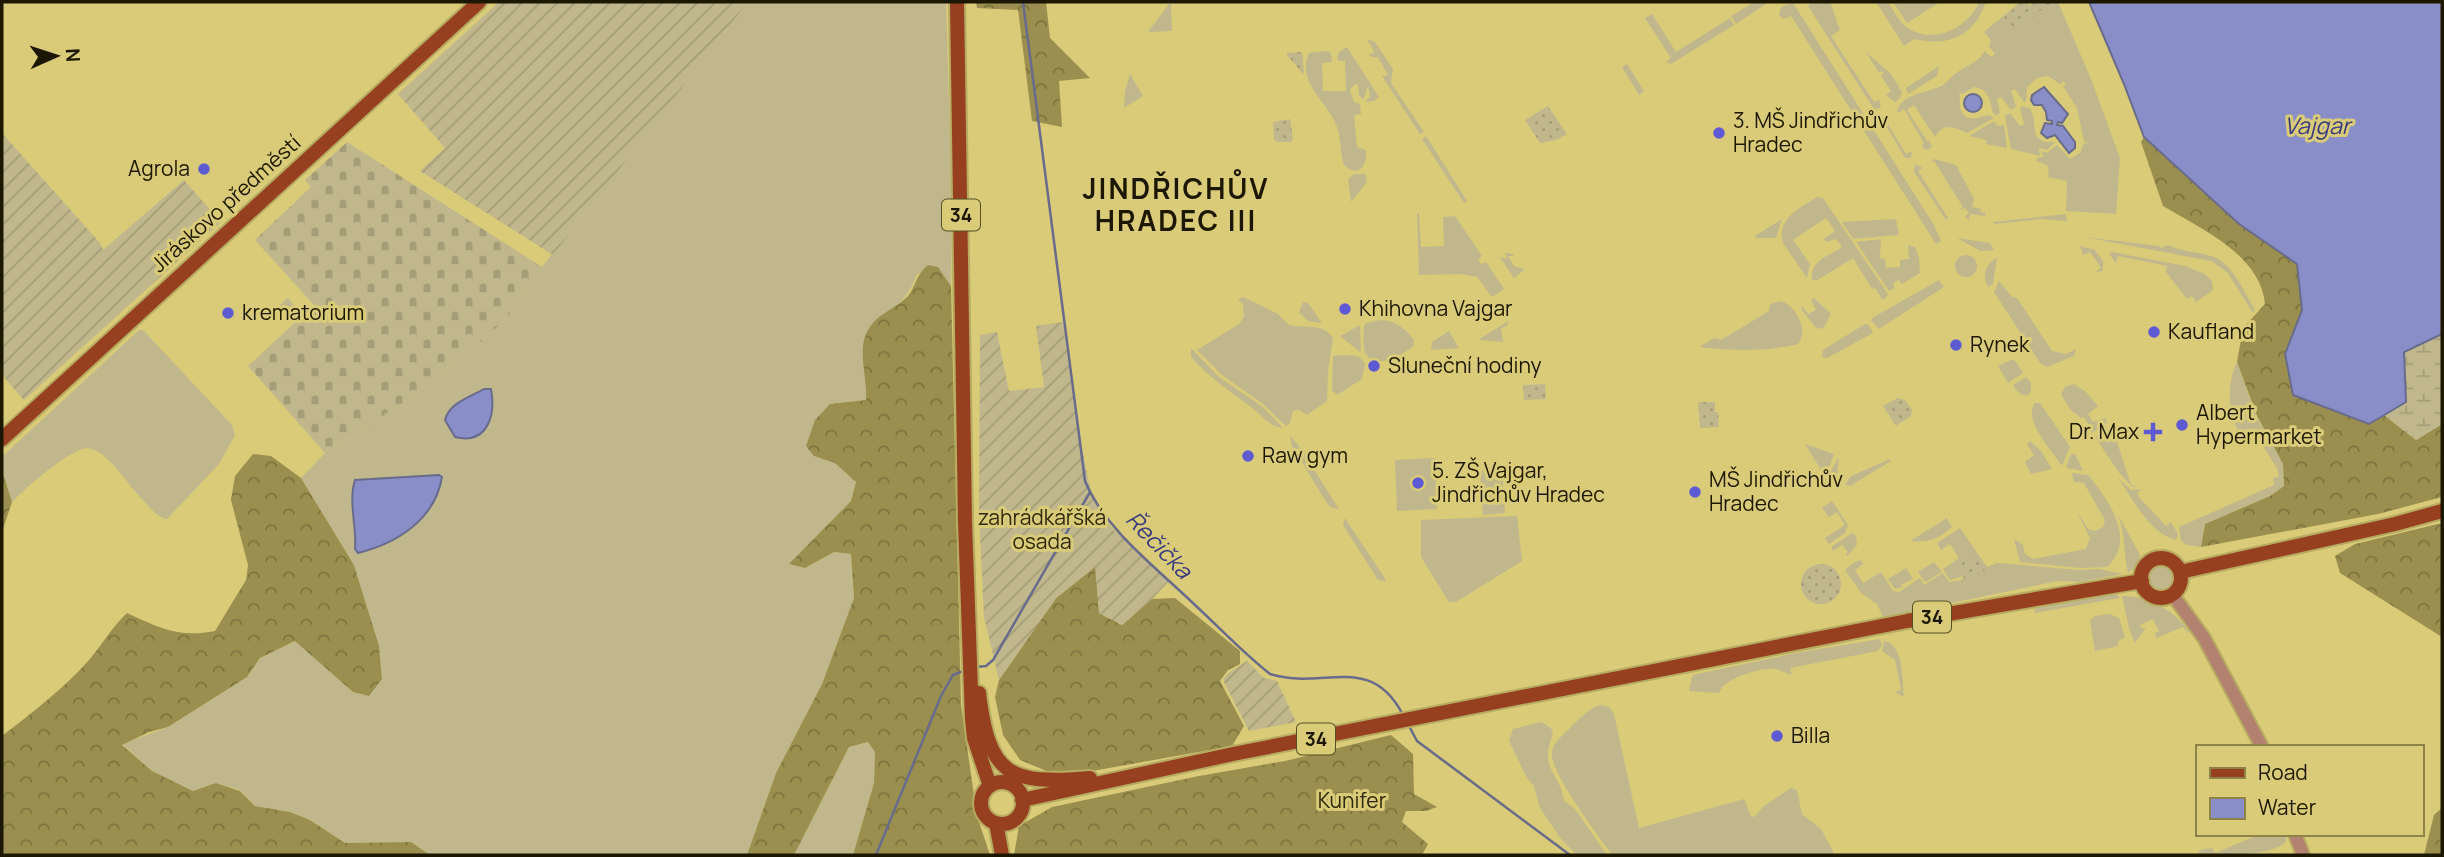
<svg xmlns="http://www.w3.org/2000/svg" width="2444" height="857" font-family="Manrope,sans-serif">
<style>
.grass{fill:#c0b88c;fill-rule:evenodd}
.forest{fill:url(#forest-crowns)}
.wetland{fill:url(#wetland-marsh)}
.cemetery{fill:url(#cemetery-stones)}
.park{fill:url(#park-dots)}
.garden{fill:url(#garden-furrows)}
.water{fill:#898ec8;stroke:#686b8c;stroke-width:2}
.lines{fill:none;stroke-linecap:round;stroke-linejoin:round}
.stream{stroke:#686b8c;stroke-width:2.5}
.minor-casing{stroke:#b7ab62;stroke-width:16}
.major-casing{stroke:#b7ab62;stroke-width:18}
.minor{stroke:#b28170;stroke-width:12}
.major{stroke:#964020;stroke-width:14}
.poi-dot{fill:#5e5ad3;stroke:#d9cb78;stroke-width:2.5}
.labels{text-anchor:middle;stroke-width:6;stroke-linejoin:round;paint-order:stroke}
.shield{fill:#d9cb78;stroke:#554e24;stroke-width:2}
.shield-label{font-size:19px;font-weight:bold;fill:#1c1800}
.poi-label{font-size:21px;fill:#1c1800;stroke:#d9cb78;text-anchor:start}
.street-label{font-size:21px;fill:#1c1800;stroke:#d9cb78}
.park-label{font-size:21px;fill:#2e290b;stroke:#d9cb78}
.water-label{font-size:23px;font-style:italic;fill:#3a3a80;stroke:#d9cb78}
.district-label{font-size:28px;font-weight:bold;letter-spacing:2px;fill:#1c1800;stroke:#d9cb78}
</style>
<defs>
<pattern id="forest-crowns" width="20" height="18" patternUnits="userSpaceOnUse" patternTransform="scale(1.75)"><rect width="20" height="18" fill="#9a8f4e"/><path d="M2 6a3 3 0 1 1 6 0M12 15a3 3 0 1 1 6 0" fill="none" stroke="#7d743e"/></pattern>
<pattern id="wetland-marsh" width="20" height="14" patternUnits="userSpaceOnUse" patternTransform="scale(1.75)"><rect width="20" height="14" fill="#c0b88c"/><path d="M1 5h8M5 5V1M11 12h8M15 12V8" fill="none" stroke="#a49d77"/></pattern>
<pattern id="cemetery-stones" width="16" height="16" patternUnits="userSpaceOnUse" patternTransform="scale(1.75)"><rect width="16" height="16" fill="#c0b88c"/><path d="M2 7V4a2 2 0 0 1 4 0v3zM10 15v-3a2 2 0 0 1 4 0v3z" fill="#a49d77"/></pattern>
<pattern id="park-dots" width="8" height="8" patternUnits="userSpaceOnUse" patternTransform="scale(1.75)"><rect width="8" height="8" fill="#c0b88c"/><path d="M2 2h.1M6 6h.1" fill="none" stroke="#a49d77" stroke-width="1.8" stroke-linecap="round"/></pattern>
<pattern id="garden-furrows" width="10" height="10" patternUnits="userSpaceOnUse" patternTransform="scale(1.75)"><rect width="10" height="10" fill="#c0b88c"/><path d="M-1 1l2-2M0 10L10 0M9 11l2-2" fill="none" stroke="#a49d77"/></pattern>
</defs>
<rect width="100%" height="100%" fill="#d9cb78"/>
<path class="grass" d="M 748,2 L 946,2 L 952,199 L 951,286 L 938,267 L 917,274 C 907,302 893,308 871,326 L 863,366 L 867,383 L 866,400 L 830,404 L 814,456 L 835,462 L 856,481 L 851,501 L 790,564 L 805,568 L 834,552 L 851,554 L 854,598 L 822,684 L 776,773 L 747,855 L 430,855 L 411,842 L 345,843 L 310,820 L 290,812 L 255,806 L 240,790 L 216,783 L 193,791 L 152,771 L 122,744 L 168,727 L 247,677 L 260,658 L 296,641 L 353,692 L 382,679 L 379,647 L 354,565 L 301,478 L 325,453 L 404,402 L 477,345 L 504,321 L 542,267 ZM 442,477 L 440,489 L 403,535 L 355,549 L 354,483 Z
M 1754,2 L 1766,2 L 1766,4 L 1736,24 L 1731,16 Z
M 1812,2 L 1830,2 L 1840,30 L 1831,36 L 1874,102 L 1879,100 L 1881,105 L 1879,108 L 1874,109 L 1808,6 Z
M 1876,2 L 1888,2 C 1893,9 1898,19 1904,25 C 1930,47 1968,29 1979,2 L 1986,2 C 1974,36 1949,47 1914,39 L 1904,46 Z
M 1893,2 L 1940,2 L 1907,23 Z
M 2020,2 L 2022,2 L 2004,17 L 2054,6 L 2051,2 L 2058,2 L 2091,79 L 2120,158 L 2116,214 L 2066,211 L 2067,181 L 2047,177 L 2049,171 L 2047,165 L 2036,161 L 2037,158 L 2044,157 L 2041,151 L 2047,153 L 2057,145 L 2070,159 L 2080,153 L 2084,143 L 2089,144 L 2084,141 L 2077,108 L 2063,86 L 2066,84 L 2064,81 L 2060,84 L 2048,76 L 2037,78 L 2027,87 L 2026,101 L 2024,102 L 2015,89 L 2011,91 L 2016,107 L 2011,110 L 2001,97 L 1997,98 L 2000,113 L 1996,115 L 1993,113 C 1990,102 1990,89 1974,87 L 1963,94 L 1959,92 C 1961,96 1959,102 1960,108 C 1965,124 1979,117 1989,115 L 1994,118 L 1967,133 C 1954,127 1944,122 1935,137 L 1914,105 L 1907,110 L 1927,141 L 1929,140 L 1932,147 L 1927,150 L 1923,148 L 1922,145 L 1924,143 L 1904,109 L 1898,113 L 1897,111 C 1902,93 1929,93 1943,85 C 1948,82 1950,77 1955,74 C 1966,65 1977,64 1985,51 L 1991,57 L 1995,54 L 1989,46 L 1991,40 L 1984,32 Z
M 1793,3 L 1934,225 L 1941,241 L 1936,244 L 1791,16 L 1784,19 L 1779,15 L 1781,7 Z
M 1169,4 L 1171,4 L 1172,31 L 1148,32 Z
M 1652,14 L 1676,52 L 1730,18 L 1734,25 L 1671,64 L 1666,62 L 1671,58 L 1645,18 Z
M 1367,39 L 1375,42 L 1393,69 L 1391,83 L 1424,132 L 1420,134 L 1382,76 L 1388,75 L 1378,57 L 1371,57 L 1369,54 L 1375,53 Z
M 1347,47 L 1379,97 L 1374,101 L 1365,102 L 1370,97 L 1368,86 L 1363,100 L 1359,95 L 1358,84 L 1354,85 L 1350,90 L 1354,102 L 1360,104 L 1361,114 L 1354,115 L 1357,147 L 1366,150 C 1367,165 1359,179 1344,165 C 1340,153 1341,139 1337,127 C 1328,101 1296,84 1309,53 L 1328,51 L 1331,53 L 1332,62 L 1322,63 L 1323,91 L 1346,91 L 1345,61 L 1338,61 C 1336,53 1340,51 1347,47 Z
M 1866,52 L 1890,73 L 1902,92 L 1900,98 L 1895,102 L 1886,95 L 1891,91 L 1881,76 L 1884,73 L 1882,71 L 1879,73 Z
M 1627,64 L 1644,91 L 1639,95 L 1622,67 Z
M 1939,66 L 1937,76 L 1908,94 L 1906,88 Z
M 1130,74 L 1143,96 L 1124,108 L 1125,91 Z
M 2024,106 L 2026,108 L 2029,107 L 2033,115 L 2036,136 L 2044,142 L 2055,142 L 2047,150 L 2039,148 L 2040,156 L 2011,149 L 2005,116 L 2010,113 L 2020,126 L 2024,124 L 2020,108 Z
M 1883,115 L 1890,118 L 1886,121 L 1906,154 L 1912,151 L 1911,158 L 1905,158 L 1881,117 Z
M 1994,121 L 1998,126 L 2004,125 L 2007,148 L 1986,144 L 1987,140 L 1969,136 Z
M 1426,136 L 1467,201 L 1464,203 L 1422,139 Z
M 1934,159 L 1956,165 L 1974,199 L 1972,207 L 1981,209 L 1980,212 L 1986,213 L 1985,216 L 1970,214 L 1969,220 L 1965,217 L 1969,213 L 1965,208 L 1959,210 L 1963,207 L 1934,161 L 1931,161 Z
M 1915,164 L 1923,168 L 1918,171 L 1948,218 L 1946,220 L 1914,172 Z
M 1354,174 L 1365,174 L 1367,182 L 1351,202 L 1348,179 Z
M 1817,197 L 1823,198 L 1888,294 L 1885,299 L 1882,299 L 1875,288 L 1872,289 L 1853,258 L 1816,281 L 1812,279 C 1810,260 1829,256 1842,247 L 1836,239 L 1826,242 L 1824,239 L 1835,231 L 1826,218 L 1793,240 L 1810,264 L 1807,278 L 1783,243 C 1776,219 1800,208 1817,197 Z
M 1419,213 L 1421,247 L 1444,246 L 1443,217 L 1455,216 L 1482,256 L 1478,259 L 1481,264 L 1486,262 L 1504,289 L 1492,297 L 1477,277 L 1462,274 L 1419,275 L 1417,214 Z
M 2066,214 L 2067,221 L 2043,219 L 1994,224 L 1993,222 Z
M 1782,219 L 1776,238 L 1756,238 L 1755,236 Z
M 1896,219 L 1899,235 L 1853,239 L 1842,222 Z
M 2084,237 L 2159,246 L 2161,248 L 2168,245 C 2183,253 2201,251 2216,258 C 2234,266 2245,294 2255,310 L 2253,313 L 2227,272 L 2211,261 Z
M 1957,238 L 1990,243 L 1994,250 L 1981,251 Z
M 1881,239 L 1880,258 L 1885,259 L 1886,268 L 1900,267 L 1900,260 L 1909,259 L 1908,245 L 1915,247 L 1919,258 L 1920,273 L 1902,284 L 1899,280 L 1893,283 L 1895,288 L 1889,291 L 1856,242 Z
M 2080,246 L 2095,250 L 2103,261 L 2103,271 L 2095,272 L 2101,268 L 2090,252 L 2083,255 Z
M 2112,252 L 2185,266 L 2205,274 L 2212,281 L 2213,290 L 2196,302 L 2192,296 L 2187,299 L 2166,272 L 2167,266 L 2118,256 L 2116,263 L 2109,254 Z
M 1505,253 L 1512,254 L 1514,256 L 1508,256 L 1514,266 L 1525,269 L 1514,278 L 1500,257 L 1507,259 Z
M1955 266a11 11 0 1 1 22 0a11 11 0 1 1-22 0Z
M 1997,258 L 1993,284 L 1988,287 C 1982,276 1985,264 1997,258 Z
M 1939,280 L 1944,287 L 1879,329 L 1871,321 L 1872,318 Z
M 1999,281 L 2012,297 L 2017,298 L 2052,351 L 2066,354 L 2076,349 L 2074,356 L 2047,367 L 2040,363 L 1994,292 Z
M 1243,297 L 1278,314 L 1289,325 C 1305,329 1323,322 1333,338 L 1328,371 L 1327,401 L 1307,415 L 1299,410 L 1293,411 L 1290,423 L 1286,426 L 1263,404 L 1222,375 L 1197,350 L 1239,324 L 1244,317 L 1243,304 L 1238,299 Z
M 1814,298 L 1831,314 L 1823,329 L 1819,327 L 1817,329 L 1801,309 L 1802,306 L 1808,314 L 1816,310 L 1811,300 Z
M 1781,301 C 1797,307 1809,330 1798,344 C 1765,352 1733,351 1699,347 L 1714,338 L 1721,340 L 1769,311 L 1770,304 Z
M 1303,302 L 1308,303 L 1322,323 L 1308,321 L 1299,312 Z
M 1381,320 C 1395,320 1406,329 1414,340 L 1413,347 C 1402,354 1377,371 1366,354 C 1362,347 1364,333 1364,325 L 1367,323 Z
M 1508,321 L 1507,326 L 1501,328 L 1503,342 L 1478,340 Z
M 1865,324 L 1868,324 L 1873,333 L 1827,358 L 1822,357 L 1823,350 Z
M 1360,325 L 1361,349 L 1360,352 L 1340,336 Z
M 139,330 L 143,330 L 232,425 L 235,435 L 219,464 L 167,519 C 157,517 148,506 142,499 C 127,484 115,462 97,451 C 95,450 88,448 87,448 C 70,449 24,489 12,502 L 2,470 L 3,456 Z
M 1449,331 L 1459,348 L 1431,350 L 1432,342 Z
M 1191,348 L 1219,377 L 1263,407 L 1283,428 C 1270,428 1261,414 1251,407 C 1229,391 1209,377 1191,357 Z
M 1333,356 C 1345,356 1360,352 1365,364 L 1362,379 L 1337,395 L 1332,390 Z
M 2014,359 L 2023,373 L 2008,383 L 1998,366 Z
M 2237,362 L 2256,416 L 2283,464 L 2284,486 L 2270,496 L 2205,524 L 2201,547 L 2187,545 L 2181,541 L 2179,527 L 2274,485 L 2273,478 L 2279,477 L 2277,468 L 2255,434 L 2249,437 L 2244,430 L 2239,432 C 2227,413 2227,382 2237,362 Z
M 2026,377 L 2031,383 L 2031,391 L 2028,395 C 2019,396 2017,391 2013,385 Z
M 2074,384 L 2086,392 L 2098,406 L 2088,414 L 2093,422 L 2105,418 L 2107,423 L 2092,433 L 2086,426 L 2088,424 L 2084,417 L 2081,418 L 2070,409 L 2061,394 L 2065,387 Z
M 2035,403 L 2040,403 L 2070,447 L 2062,466 C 2052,451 2022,419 2035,403 Z
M 2109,427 L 2118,440 L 2117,442 L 2131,485 L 2138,487 L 2132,487 L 2118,471 L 2095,437 Z
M 1290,435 L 1301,449 L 1339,509 L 1330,507 L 1325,500 L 1292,446 Z
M 2030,441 L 2041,451 L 2052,469 L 2031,474 L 2025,462 L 2034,455 L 2027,444 Z
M 1805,444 L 1834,454 L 1826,476 L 1825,476 Z
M 2071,454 L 2075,454 L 2083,471 L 2067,468 L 2067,464 Z
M 1839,457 L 1837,478 L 1826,488 L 1824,482 Z
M 1435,458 L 1437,509 L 1397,511 L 1395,460 Z
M 1890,459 L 1891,461 L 1850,486 L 1845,484 L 1851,476 Z
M 1502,469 L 1505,513 L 1483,515 L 1480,471 Z
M 2072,473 L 2088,475 C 2109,500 2137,540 2107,567 L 2080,568 L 2020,562 L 2014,539 L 2023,545 L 2025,554 L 2033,559 L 2086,549 L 2090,538 L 2076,510 L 2088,529 L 2095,531 L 2103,527 L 2105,520 L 2084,483 L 2074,482 Z
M 2118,478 L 2131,490 L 2142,489 L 2137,493 L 2139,497 L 2166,526 L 2171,522 L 2178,534 L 2176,540 C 2150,534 2133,499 2118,478 Z
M 1832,501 L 1848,525 L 1845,533 L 1829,544 L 1825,538 L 1845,525 L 1837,512 L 1829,517 L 1822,508 Z
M 2117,513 L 2140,555 L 2137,566 L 2128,573 C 2123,552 2126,533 2117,513 Z
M 1517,516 L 1522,561 L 1456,602 L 1449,602 L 1421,557 L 1421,520 Z
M 1345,518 L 1386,580 L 1384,581 L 1378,580 L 1343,525 Z
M 1947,518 L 1952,527 C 1939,539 1927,543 1910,541 Z
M 1960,528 L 1987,567 L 1997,563 L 2080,570 L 2099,569 L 2123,574 L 2080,582 L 2058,581 L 1883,617 L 1877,604 L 1861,593 L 1845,570 L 1855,562 L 1861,560 L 1863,564 L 1855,570 L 1863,583 L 1881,572 L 1893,591 L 1899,592 L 1920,578 L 1924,585 L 1943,573 L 1949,582 L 1961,580 L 1961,578 L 1964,579 L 1960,564 L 1963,576 L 1950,580 L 1943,569 L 1959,558 L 1950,544 L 1941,550 L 1937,543 Z
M 1852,533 L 1856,536 L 1857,545 L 1847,556 L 1846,554 L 1848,552 L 1842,545 L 1833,551 L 1831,547 Z
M 1934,562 L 1942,572 L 1925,582 L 1918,572 Z
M2149 577a12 12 0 1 1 24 0a12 12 0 1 1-24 0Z
M 1906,568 L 1913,579 L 1901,585 L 1903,587 L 1895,589 L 1888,579 Z
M 2116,594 L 2120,598 L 2034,613 L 2036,604 Z
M 2122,596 C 2146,595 2181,613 2190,635 L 2183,627 L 2156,638 L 2155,633 L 2159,631 L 2153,619 L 2140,625 L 2141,628 L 2146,628 L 2135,643 L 2129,628 Z
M 2110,614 L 2119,618 L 2125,638 L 2119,640 L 2118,646 L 2095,651 L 2090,621 L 2095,616 Z
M 1880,639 L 1882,645 L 1878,651 L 1790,668 L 1792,674 C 1785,674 1782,670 1775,669 C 1760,667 1723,679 1719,693 L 1689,691 L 1692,676 L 1697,674 L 1801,652 Z
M 1884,641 C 1905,645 1902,682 1904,697 L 1895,692 L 1901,690 L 1895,660 L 1882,651 Z
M 1599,705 L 1609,707 L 1614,714 L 1639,828 L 1744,799 L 1751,816 L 1754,817 L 1764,806 L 1791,788 L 1797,790 L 1802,814 L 1821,829 L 1835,855 L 1612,855 C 1599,836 1548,771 1552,751 C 1554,742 1563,735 1569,729 C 1578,720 1587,710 1599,705 Z
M 1541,722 L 1551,728 L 1553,734 C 1538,770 1560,771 1564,801 L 1575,809 L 1607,855 L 1577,855 L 1561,839 L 1540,808 L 1534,786 L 1527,778 L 1509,741 L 1513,729 Z
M 869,742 L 875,752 L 874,783 L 853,855 L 794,855 L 849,747 Z
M 2261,834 L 2286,834 L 2286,842 C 2269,857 2221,855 2197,855 L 2200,850 L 2212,848 L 2215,853 Z"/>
<path class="forest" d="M 976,2 L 1046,2 L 1050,38 L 1090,78 L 1059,81 L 1062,127 L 1032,121 L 1018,10 L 977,8 Z
M 2144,137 L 2239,224 L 2297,264 L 2302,310 L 2285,354 L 2368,424 L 2384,415 L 2416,440 L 2442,424 L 2442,497 L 2378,514 L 2201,547 L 2205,524 L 2270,496 L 2284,486 L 2283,464 L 2257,416 L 2237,362 L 2243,328 L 2265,304 C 2260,254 2201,229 2163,206 L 2141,142 Z
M 928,265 L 938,267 L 951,286 L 961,705 L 977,816 L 990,855 L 853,855 L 874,783 L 875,752 L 868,742 L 849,747 L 794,855 L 747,855 L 776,773 L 822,684 L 854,598 L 851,554 L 834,552 L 805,568 L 789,564 L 851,501 L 856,482 L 835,463 L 814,456 L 806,446 L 815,420 L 830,404 L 866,400 C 868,376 854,345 872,324 C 881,313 897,307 907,297 C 917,286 914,277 928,265 Z
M 253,454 L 271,456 L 301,478 L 354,565 L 379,646 L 382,679 L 369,696 L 353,692 L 295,641 L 260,658 L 247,677 L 168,727 L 149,732 L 122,745 L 152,771 L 193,791 L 216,783 L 240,791 L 255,806 L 290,812 L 310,820 L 345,843 L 411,842 L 430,855 L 2,855 L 2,736 C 32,713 63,689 89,660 C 102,645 111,628 127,613 C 159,628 179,638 215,631 L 246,580 L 248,565 L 231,500 L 235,476 Z
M 2,470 L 12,502 L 2,532 Z
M 2442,523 L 2442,637 L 2340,573 L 2335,556 L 2355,544 Z
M 1096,566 L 1099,613 L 1122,625 L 1152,599 L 1175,598 L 1240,651 L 1240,664 L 1228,670 L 1220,681 L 1244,726 L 1232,746 L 1087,772 L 1049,772 L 1020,760 L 1003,735 L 995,697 L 999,680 L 1056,598 Z
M 1391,735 L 1413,754 L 1414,794 L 1437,807 L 1426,811 L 1406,811 L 1402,822 L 1428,844 L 1422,855 L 1014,855 L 1019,826 L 1052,807 L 1199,776 L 1285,761 Z
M 2442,808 L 2442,855 L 2424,855 L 2434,815 Z"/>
<path class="wetland" d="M 2442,334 L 2442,424 L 2416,440 L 2384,415 L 2406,402 L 2404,352 Z"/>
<path class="cemetery" d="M 347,142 L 542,267 L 504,321 L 477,345 L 404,402 L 325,453 L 248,366 L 314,305 L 255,240 L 311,187 L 305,180 Z
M 288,298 L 299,311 L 291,318 L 280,305 Z"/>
<path class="park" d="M 2022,2 L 2026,2 L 2029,6 L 2037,2 L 2051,2 L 2054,7 L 2045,13 L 2041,10 L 2015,32 L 2004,17 Z
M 1302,52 L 1304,72 L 1303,74 L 1287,55 L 1287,53 Z
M 1548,106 L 1567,134 L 1556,140 L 1540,143 L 1525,120 Z
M 1290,119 L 1293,139 L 1291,142 L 1278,142 L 1274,140 L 1273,122 Z
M 1545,384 L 1546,399 L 1524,400 L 1523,385 Z
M 1898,398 L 1905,400 L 1912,410 L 1911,416 L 1896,426 L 1883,406 Z
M 1698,402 L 1715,402 L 1715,412 L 1718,412 L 1719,427 L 1700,428 Z
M 1975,555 L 1985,571 L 1964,579 L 1960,564 Z
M1801 584a20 20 0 1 1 40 0a20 20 0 1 1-40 0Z"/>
<path class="garden" d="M 499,2 L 748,2 L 553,255 L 420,171 L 445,148 L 398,94 Z
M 2,133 L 100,243 L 103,250 L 184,180 L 221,222 L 24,400 L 2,375 Z
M 1063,322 L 1076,420 L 1091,492 L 1111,527 L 1169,581 L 1152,599 L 1122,625 L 1099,613 L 1095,567 L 1056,598 L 999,680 L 984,617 L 979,512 L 980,335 L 997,332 L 1009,391 L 1044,387 L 1036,326 Z
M 1247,661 L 1264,678 L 1277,681 L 1296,722 L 1249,731 L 1223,680 L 1227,674 Z"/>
<path class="water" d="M 2089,2 L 2442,2 L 2442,334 L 2404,352 L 2406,402 L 2369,424 L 2293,395 L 2285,354 L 2302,310 L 2297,264 L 2239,224 L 2144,137 L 2124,84 Z
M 2044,87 L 2068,114 L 2062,123 L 2058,122 L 2057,125 L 2063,126 L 2075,142 L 2075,148 L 2069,153 L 2055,135 L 2047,138 L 2041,133 L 2045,123 L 2052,124 L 2052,121 L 2047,120 L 2046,112 L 2042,105 L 2034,105 L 2031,100 L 2032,95 Z
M1964 103a9 9 0 1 1 18 0a9 9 0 1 1-18 0Z
M 484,389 L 491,389 C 496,416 487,445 455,437 L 445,420 C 449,403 470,397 484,389 Z
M 439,475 L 442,477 C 435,519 398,543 358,553 L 355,549 C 357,527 348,501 355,480 Z"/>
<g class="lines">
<path class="stream" d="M 1023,2 L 1085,481 C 1106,531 1157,568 1195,605 C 1220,628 1243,653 1270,674 C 1322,691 1370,651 1403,715
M 976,667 L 986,666 L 993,660 L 1090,492
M 1408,724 L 1417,741 L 1570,855
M 876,855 L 941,696 L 953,675 L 966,670"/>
<g class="minor-casing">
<path id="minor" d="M 2172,594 L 2204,638 L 2262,747
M 2295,834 L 2303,855"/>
</g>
<g class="major-casing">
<path id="major" d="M 957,2 L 965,522 L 972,719 L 974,738 L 990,786
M 2,439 L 479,2
M2141 578a20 20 0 1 1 40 0a20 20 0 1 1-40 0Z
M 2180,572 L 2395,524 L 2442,511
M 979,693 C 989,776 1009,785 1090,778
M981 803a21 21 0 1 1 42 0a21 21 0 1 1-42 0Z
M 1022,800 L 1233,754 L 1907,621 L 2142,581
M 996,823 L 1002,855"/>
</g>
<use href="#minor" class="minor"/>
<use href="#major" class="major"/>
</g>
<g class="poi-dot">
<circle cx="1719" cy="133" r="7"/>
<circle cx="204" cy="169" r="7"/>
<circle cx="1345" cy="309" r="7"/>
<circle cx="228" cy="313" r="7"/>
<circle cx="2154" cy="332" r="7"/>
<circle cx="1956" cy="345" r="7"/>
<circle cx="1374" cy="366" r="7"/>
<circle cx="2182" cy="425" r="7"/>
<path d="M2149.5 421.5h7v7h7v7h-7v7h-7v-7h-7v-7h7z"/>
<circle cx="1248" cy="456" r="7"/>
<circle cx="1418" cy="483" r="7"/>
<circle cx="1695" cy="492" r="7"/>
<circle cx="1777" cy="736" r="7"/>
</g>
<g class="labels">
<g class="shield">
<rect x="942" y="199.5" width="38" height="31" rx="5"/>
<rect x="1913" y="601.5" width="38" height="31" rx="5"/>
<rect x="1297" y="723.5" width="38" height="31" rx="5"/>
</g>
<g class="shield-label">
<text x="961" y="222">34</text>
<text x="1932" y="624">34</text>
<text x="1316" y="746">34</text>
</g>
<g class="poi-label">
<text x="1733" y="128">3. MŠ Jindřichův<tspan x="1733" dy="24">Hradec</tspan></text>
<text x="190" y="176" text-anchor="end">Agrola</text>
<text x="1359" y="316">Khihovna Vajgar</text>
<text x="242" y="320">krematorium</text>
<text x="2168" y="339">Kaufland</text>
<text x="1970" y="352">Rynek</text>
<text x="1388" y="373">Sluneční hodiny</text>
<text x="2196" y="420">Albert<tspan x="2196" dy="24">Hypermarket</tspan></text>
<text x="2139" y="439" text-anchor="end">Dr. Max</text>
<text x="1262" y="463">Raw gym</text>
<text x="1432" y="478">5. ZŠ Vajgar,<tspan x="1432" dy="24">Jindřichův Hradec</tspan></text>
<text x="1709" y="487">MŠ Jindřichův<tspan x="1709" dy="24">Hradec</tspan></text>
<text x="1791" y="743">Billa</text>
</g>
<g class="street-label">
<text transform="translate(226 204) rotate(-42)" y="7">Jiráskovo předměstí</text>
</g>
<g class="park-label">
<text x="1042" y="525">zahrádkářšká<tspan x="1042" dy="24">osada</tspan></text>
<text x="1352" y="808">Kunifer</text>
</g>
<g class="water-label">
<text x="2317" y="134">Vajgar</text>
<text transform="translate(1159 545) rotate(46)" y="8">Řečička</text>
</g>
<g class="district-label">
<text x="1176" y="199">JINDŘICHŮV<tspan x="1176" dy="32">HRADEC III</tspan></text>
</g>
</g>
<rect width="2444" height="857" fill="none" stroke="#1c1800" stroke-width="7"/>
<rect x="2196" y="745" width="228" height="91" fill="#d9cb78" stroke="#8d8348" stroke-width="2"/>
<rect x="2210" y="768" width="35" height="10" fill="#964020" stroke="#8d8348" stroke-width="2"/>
<text x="2258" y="780" font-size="21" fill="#1c1800">Road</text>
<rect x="2210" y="798" width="35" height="21" fill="#898ec8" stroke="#8d8348" stroke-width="2"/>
<text x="2258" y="815" font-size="21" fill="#1c1800">Water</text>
<g transform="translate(56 56) rotate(87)" stroke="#d9cb78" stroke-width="5" paint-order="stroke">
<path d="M0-5L12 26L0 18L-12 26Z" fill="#1c1800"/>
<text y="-10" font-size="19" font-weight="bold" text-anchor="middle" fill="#1c1800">N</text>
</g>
</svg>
